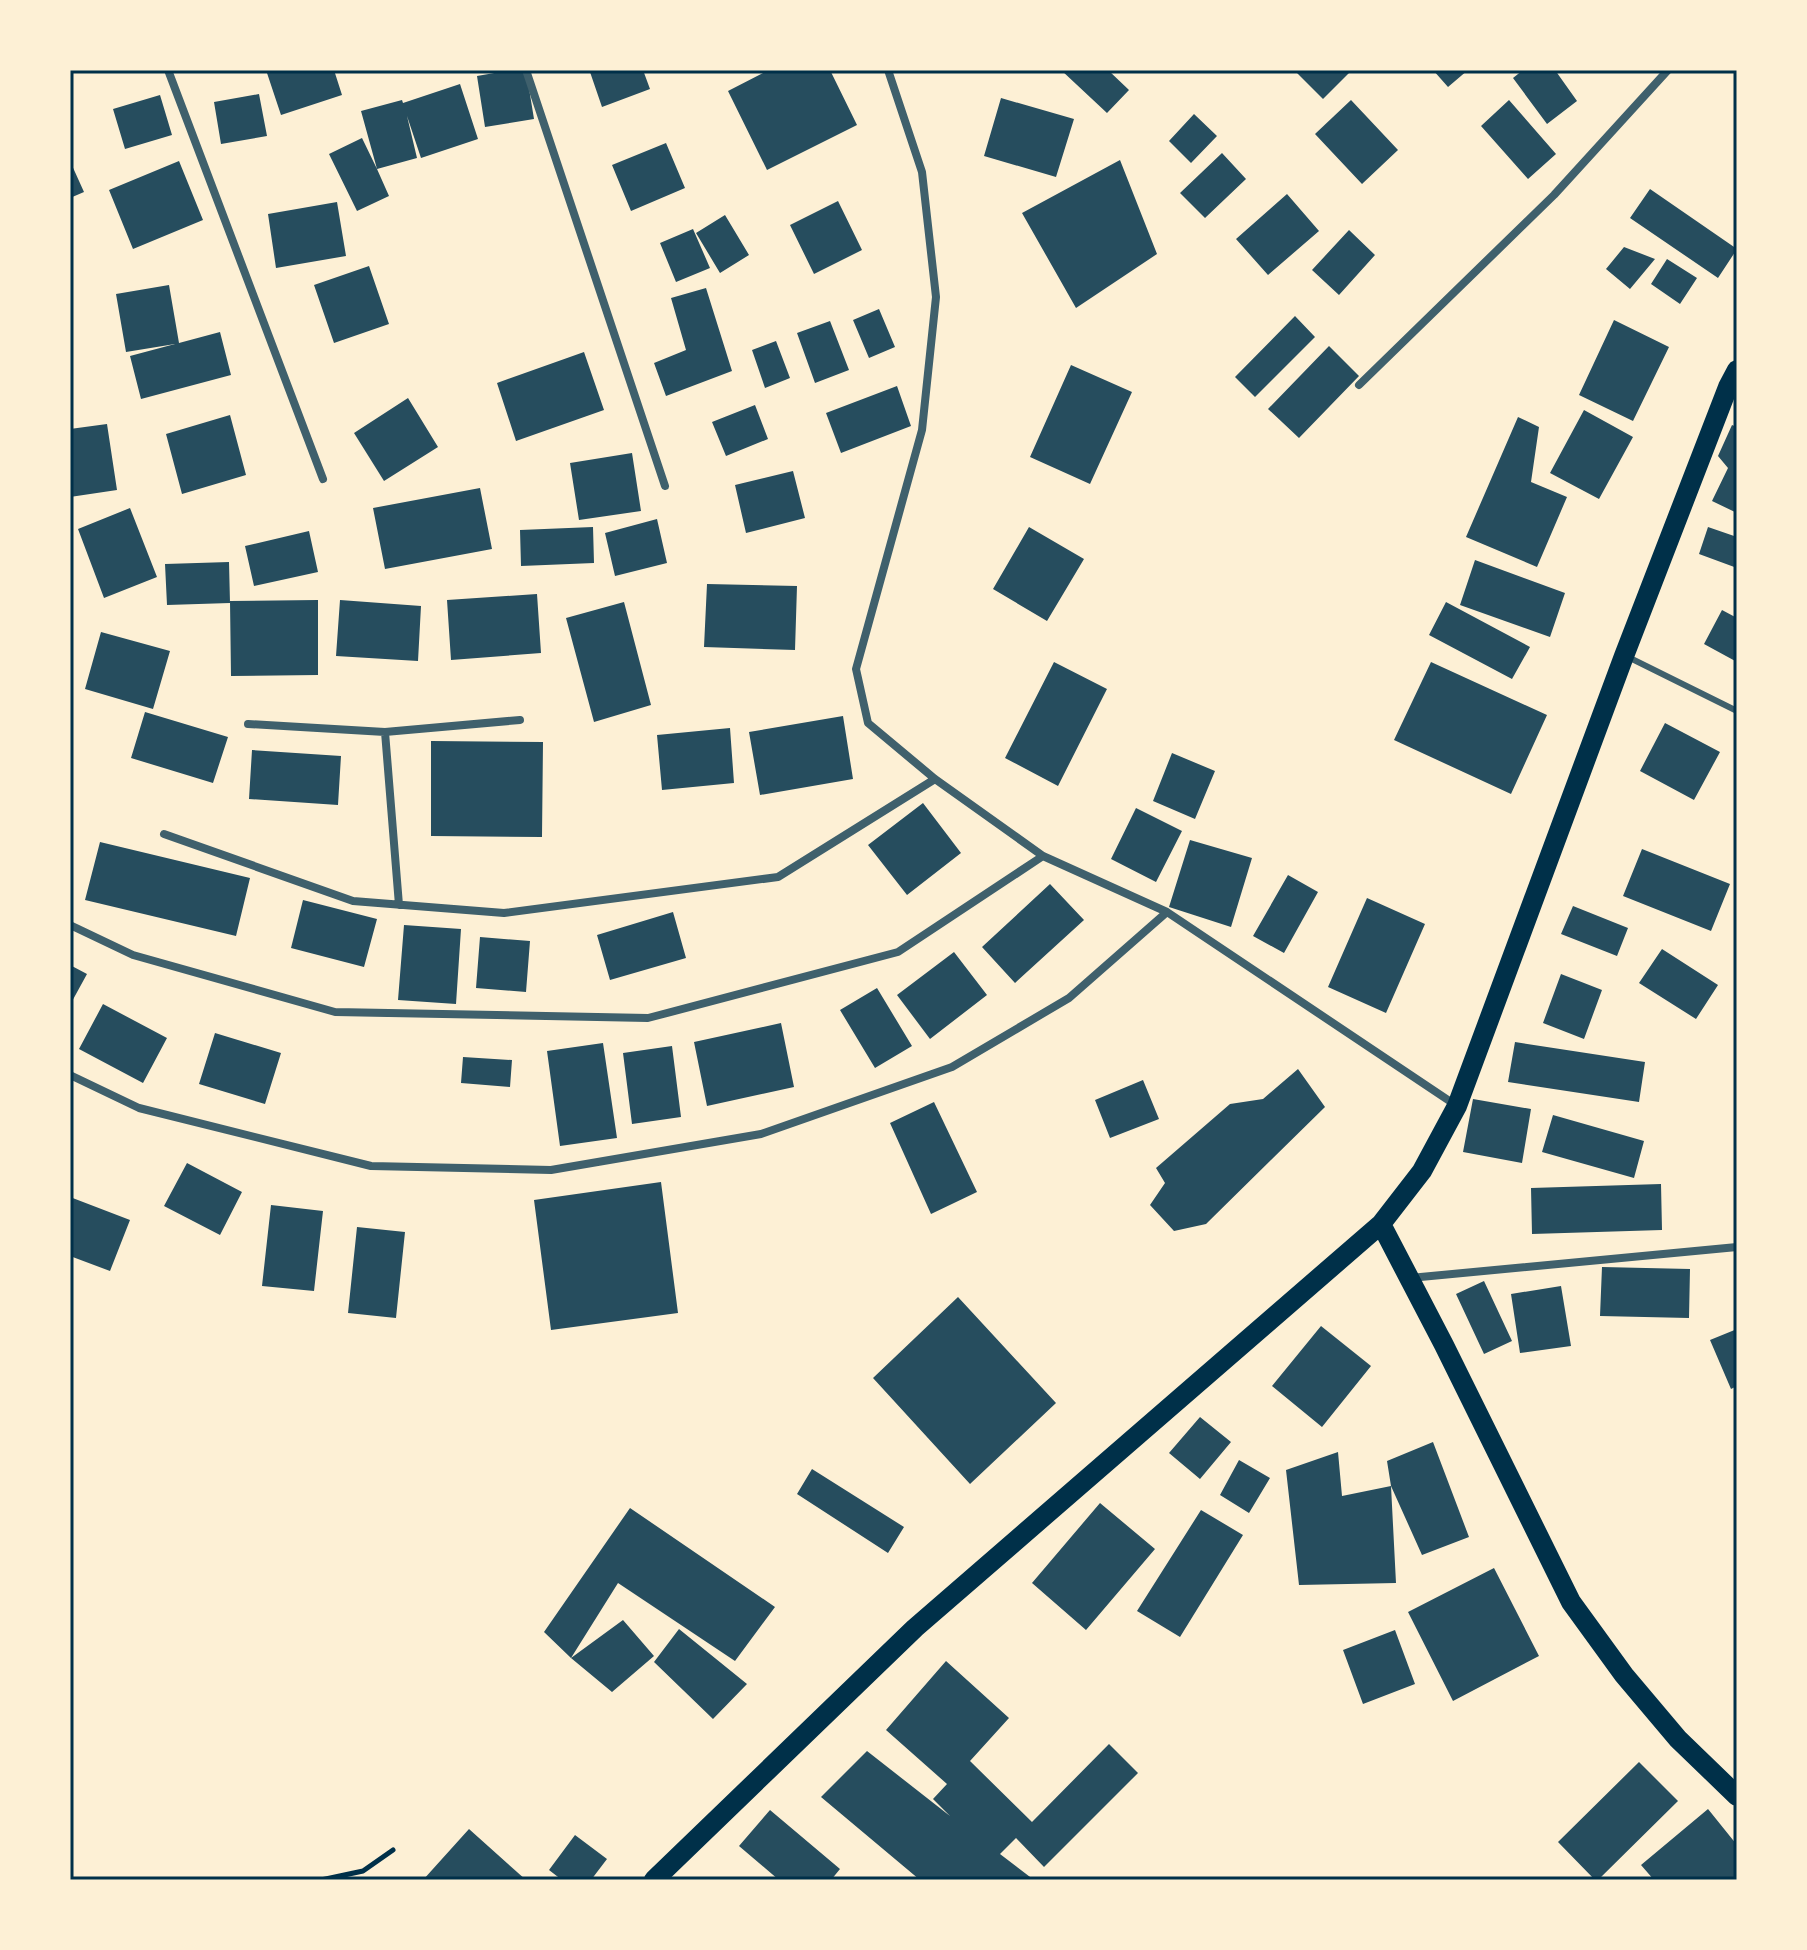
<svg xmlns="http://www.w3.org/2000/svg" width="1807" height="1950" font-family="Signika,sans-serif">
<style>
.building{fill:#264d5e}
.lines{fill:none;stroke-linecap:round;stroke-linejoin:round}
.path{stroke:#003049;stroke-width:5}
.service{stroke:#3f606c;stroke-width:6}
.minor{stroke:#3f606c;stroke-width:8}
.primary{stroke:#003049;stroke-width:20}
.neatline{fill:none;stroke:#003049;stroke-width:3}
</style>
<rect width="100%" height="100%" fill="#fdf0d5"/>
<path class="building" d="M 266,70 L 334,70 L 342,95 L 281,115 Z
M 511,70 L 526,70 L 534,119 L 485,127 L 477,76 Z
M 596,70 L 643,70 L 650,89 L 602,107 L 590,72 Z
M 769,70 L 830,70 L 857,125 L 767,170 L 728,91 Z
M 1061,70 L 1108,70 L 1129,90 L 1107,113 Z
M 1294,70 L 1352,70 L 1323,99 Z
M 1433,70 L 1468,70 L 1448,87 Z
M 1523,70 L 1555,70 L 1577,101 L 1547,124 L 1513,78 Z
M 460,84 L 478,139 L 421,158 L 407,116 L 417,158 L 377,169 L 389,196 L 357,211 L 329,154 L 362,138 L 377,169 L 361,111 L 402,100 L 403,103 Z
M 259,94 L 267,136 L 221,144 L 214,102 Z
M 160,95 L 172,135 L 125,149 L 113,109 Z
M 1001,98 L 1074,119 L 1056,177 L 984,156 Z
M 1351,100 L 1398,150 L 1362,184 L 1315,134 Z
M 1509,100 L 1556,154 L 1528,179 L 1481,126 Z
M 1194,114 L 1217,136 L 1191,163 L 1169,141 Z
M 666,143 L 685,188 L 631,211 L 612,165 Z
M 1222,153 L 1246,179 L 1205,218 L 1180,193 Z
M 1120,160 L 1157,254 L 1076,308 L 1022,213 Z
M 70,161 L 84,192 L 70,198 Z
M 179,161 L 203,220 L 133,249 L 109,190 Z
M 1650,189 L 1737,249 L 1718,278 L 1630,218 Z
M 1287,194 L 1319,231 L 1268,275 L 1236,239 Z
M 838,201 L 862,250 L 814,274 L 790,225 Z
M 337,202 L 346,256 L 276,268 L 268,214 Z
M 725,215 L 749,255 L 720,273 L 696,233 Z
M 693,229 L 710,268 L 676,282 L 660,243 Z
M 1349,230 L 1375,255 L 1339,295 L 1312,270 Z
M 1624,247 L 1655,259 L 1630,289 L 1606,269 Z
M 1667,259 L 1697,278 L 1680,304 L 1651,284 Z
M 369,266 L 389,324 L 334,343 L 314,285 Z
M 169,285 L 179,343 L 220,332 L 231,375 L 141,399 L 130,356 L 175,344 L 126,352 L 116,294 Z
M 706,288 L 732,371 L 666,396 L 654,363 L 686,350 L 671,298 Z
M 879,309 L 895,347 L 869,358 L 853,320 Z
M 1295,316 L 1315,337 L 1255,397 L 1235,377 Z
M 1614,320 L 1669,347 L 1633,421 L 1579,395 Z
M 830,321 L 849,370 L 815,383 L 797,333 Z
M 776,341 L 790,378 L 765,388 L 752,350 Z
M 1329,346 L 1359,376 L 1299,438 L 1268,409 Z
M 584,352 L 604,410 L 516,441 L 497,383 Z
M 1071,365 L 1132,392 L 1090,484 L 1030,457 Z
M 897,386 L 911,426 L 841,453 L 826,413 Z
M 408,398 L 438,447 L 384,481 L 354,433 Z
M 755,405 L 768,439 L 726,456 L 712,422 Z
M 1584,410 L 1633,437 L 1599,499 L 1550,473 Z
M 230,415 L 246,475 L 182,494 L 166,434 Z
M 1518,417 L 1539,427 L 1531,482 L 1567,497 L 1537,567 L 1466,537 Z
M 107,424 L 117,490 L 70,497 L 70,429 Z
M 1732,425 L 1737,427 L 1737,513 L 1712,501 L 1728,468 L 1718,456 Z
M 632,453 L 641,511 L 579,520 L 570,463 Z
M 793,471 L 805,518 L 746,533 L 735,485 Z
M 480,488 L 492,549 L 385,569 L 373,508 Z
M 130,508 L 157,577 L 104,598 L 78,529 Z
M 657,519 L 667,563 L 615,576 L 605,533 Z
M 593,527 L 594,563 L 521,566 L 520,530 Z
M 1029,527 L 1084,559 L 1047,621 L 993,589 Z
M 1708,527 L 1737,537 L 1737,568 L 1699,554 Z
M 309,531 L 318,572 L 254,586 L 245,546 Z
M 1475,560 L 1565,593 L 1550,637 L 1460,605 Z
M 229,562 L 230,603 L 167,605 L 165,564 Z
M 707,584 L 797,586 L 795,650 L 704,647 Z
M 537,594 L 541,653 L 451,660 L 447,600 Z
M 318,600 L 318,675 L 231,676 L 230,601 Z
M 340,600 L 421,606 L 418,661 L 336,656 Z
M 624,602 L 651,705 L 594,722 L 566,618 Z
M 1446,602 L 1530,647 L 1512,679 L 1429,635 Z
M 1722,610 L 1737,618 L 1737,662 L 1704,644 Z
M 101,632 L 170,651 L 153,709 L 85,689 Z
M 1054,662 L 1107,689 L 1058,786 L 1005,758 Z
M 1431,662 L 1547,715 L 1511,794 L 1394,740 Z
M 145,712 L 228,737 L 213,783 L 131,758 Z
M 843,716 L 853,779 L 760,795 L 749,732 Z
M 1665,723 L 1720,752 L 1694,800 L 1640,771 Z
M 730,728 L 734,783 L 662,790 L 657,735 Z
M 431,741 L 543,742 L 542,837 L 431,836 Z
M 252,750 L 341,756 L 338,805 L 249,799 Z
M 1172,753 L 1215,771 L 1195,819 L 1153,801 Z
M 923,803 L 961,853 L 907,895 L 868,845 Z
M 1136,808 L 1182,831 L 1156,882 L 1111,859 Z
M 1190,840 L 1252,858 L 1231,927 L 1169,907 Z
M 100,842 L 250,878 L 236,936 L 85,900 Z
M 1642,849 L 1730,884 L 1711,931 L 1623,896 Z
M 1288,875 L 1318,892 L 1284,953 L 1253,936 Z
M 1050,884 L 1084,920 L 1015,983 L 982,947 Z
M 1367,898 L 1425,924 L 1386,1013 L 1328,987 Z
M 303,900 L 377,919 L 364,967 L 291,948 Z
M 1573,906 L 1628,928 L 1617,956 L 1561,934 Z
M 673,912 L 686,958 L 610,980 L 597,935 Z
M 404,925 L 461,929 L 456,1004 L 398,1000 Z
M 480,937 L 530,941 L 526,992 L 476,988 Z
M 1662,949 L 1718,985 L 1696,1019 L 1639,983 Z
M 954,952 L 987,995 L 930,1039 L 897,995 Z
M 70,965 L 87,974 L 70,1005 Z
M 1561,974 L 1602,990 L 1584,1039 L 1543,1023 Z
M 877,988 L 912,1046 L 875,1068 L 840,1010 Z
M 103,1004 L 167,1038 L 143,1083 L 79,1049 Z
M 781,1023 L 794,1087 L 707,1106 L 694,1042 Z
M 215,1033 L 281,1053 L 265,1104 L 199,1084 Z
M 1515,1042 L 1645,1062 L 1639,1102 L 1508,1082 Z
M 603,1043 L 617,1138 L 560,1146 L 547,1051 Z
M 672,1046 L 681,1117 L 632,1124 L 623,1053 Z
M 463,1057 L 512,1060 L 510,1087 L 461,1083 Z
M 1298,1069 L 1325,1107 L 1206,1224 L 1174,1231 L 1150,1205 L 1165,1183 L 1156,1168 L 1230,1104 L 1263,1099 Z
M 1143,1080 L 1159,1119 L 1110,1138 L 1095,1100 Z
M 1473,1099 L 1531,1109 L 1522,1163 L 1463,1152 Z
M 934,1102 L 977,1192 L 931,1214 L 890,1123 Z
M 1553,1115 L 1644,1141 L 1634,1178 L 1542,1152 Z
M 187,1163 L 242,1192 L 220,1235 L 164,1206 Z
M 661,1182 L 678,1313 L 551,1330 L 534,1200 Z
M 1661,1184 L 1662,1230 L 1532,1234 L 1531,1188 Z
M 70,1197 L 130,1220 L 110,1271 L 70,1256 Z
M 271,1205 L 323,1211 L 314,1291 L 262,1286 Z
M 357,1227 L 405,1232 L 396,1318 L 348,1313 Z
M 1602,1267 L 1690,1269 L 1689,1318 L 1600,1316 Z
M 1484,1281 L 1512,1341 L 1484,1354 L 1456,1294 Z
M 1561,1286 L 1571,1346 L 1520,1353 L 1511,1294 Z
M 958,1297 L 1056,1403 L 970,1484 L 873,1378 Z
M 1321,1326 L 1371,1366 L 1322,1427 L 1272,1386 Z
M 1737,1329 L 1737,1386 L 1731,1389 L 1710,1340 Z
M 1200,1417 L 1231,1442 L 1200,1479 L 1169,1453 Z
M 1433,1442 L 1469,1537 L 1422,1555 L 1391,1486 L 1387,1461 Z
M 1338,1452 L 1342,1496 L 1391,1486 L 1396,1583 L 1299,1585 L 1286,1470 Z
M 1239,1460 L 1270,1478 L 1249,1513 L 1220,1495 Z
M 812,1469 L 904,1527 L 888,1553 L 797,1494 Z
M 1100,1503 L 1155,1549 L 1086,1630 L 1032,1583 Z
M 630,1508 L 775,1607 L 735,1661 L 618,1583 L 571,1658 L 544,1632 Z
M 1201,1510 L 1243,1535 L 1180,1637 L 1137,1611 Z
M 1494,1568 L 1539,1656 L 1453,1701 L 1408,1612 Z
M 623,1620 L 654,1656 L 612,1692 L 571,1658 Z
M 679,1629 L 747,1684 L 713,1719 L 654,1662 Z
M 1395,1630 L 1415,1684 L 1363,1704 L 1343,1650 Z
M 946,1661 L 1009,1718 L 970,1761 L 1032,1822 L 1109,1744 L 1138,1773 L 1044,1867 L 1016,1838 L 1000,1854 L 1034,1880 L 920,1880 L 821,1797 L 867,1751 L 950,1816 L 933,1799 L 947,1784 L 886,1730 Z
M 1639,1762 L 1678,1801 L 1598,1880 L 1595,1880 L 1558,1842 Z
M 1708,1809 L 1737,1845 L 1737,1878 L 1734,1880 L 1654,1880 L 1641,1865 Z
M 770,1810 L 840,1869 L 831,1880 L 779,1880 L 739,1846 Z
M 469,1829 L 526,1880 L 423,1880 Z
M 575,1835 L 607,1859 L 591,1880 L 562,1880 L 549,1870 Z"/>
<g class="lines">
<path class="path" d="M 321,1880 L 363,1871 L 393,1850"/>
<path class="service" d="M 1628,657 L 1737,711"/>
<path class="minor" d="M 168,70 L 323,479
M 526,70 L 665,486
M 888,70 L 922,172 L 936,297 L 922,430 L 856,669 L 868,723 L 935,779 L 1043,856 L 1167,912 L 1457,1106
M 1359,385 L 1554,195 L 1668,70
M 248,724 L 385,732 L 520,720
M 385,732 L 399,905
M 164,834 L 353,901 L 504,913 L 778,877 L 935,779
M 70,925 L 133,955 L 335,1012 L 648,1018 L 898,952 L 1043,856
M 70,1075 L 139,1108 L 371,1166 L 551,1170 L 761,1134 L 952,1067 L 1069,998 L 1167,912
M 1410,1278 L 1737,1247"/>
<path class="primary" d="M 1381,1224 L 1444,1345 L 1571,1602 L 1624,1675 L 1678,1739 L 1737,1796
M 654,1880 L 915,1628 L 1381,1224 L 1422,1171 L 1457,1106 L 1624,656 L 1728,387 L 1737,370"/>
</g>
<rect width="1807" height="1950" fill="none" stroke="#fdf0d5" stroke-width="144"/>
<rect x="72" y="72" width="1663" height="1806" class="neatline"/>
</svg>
